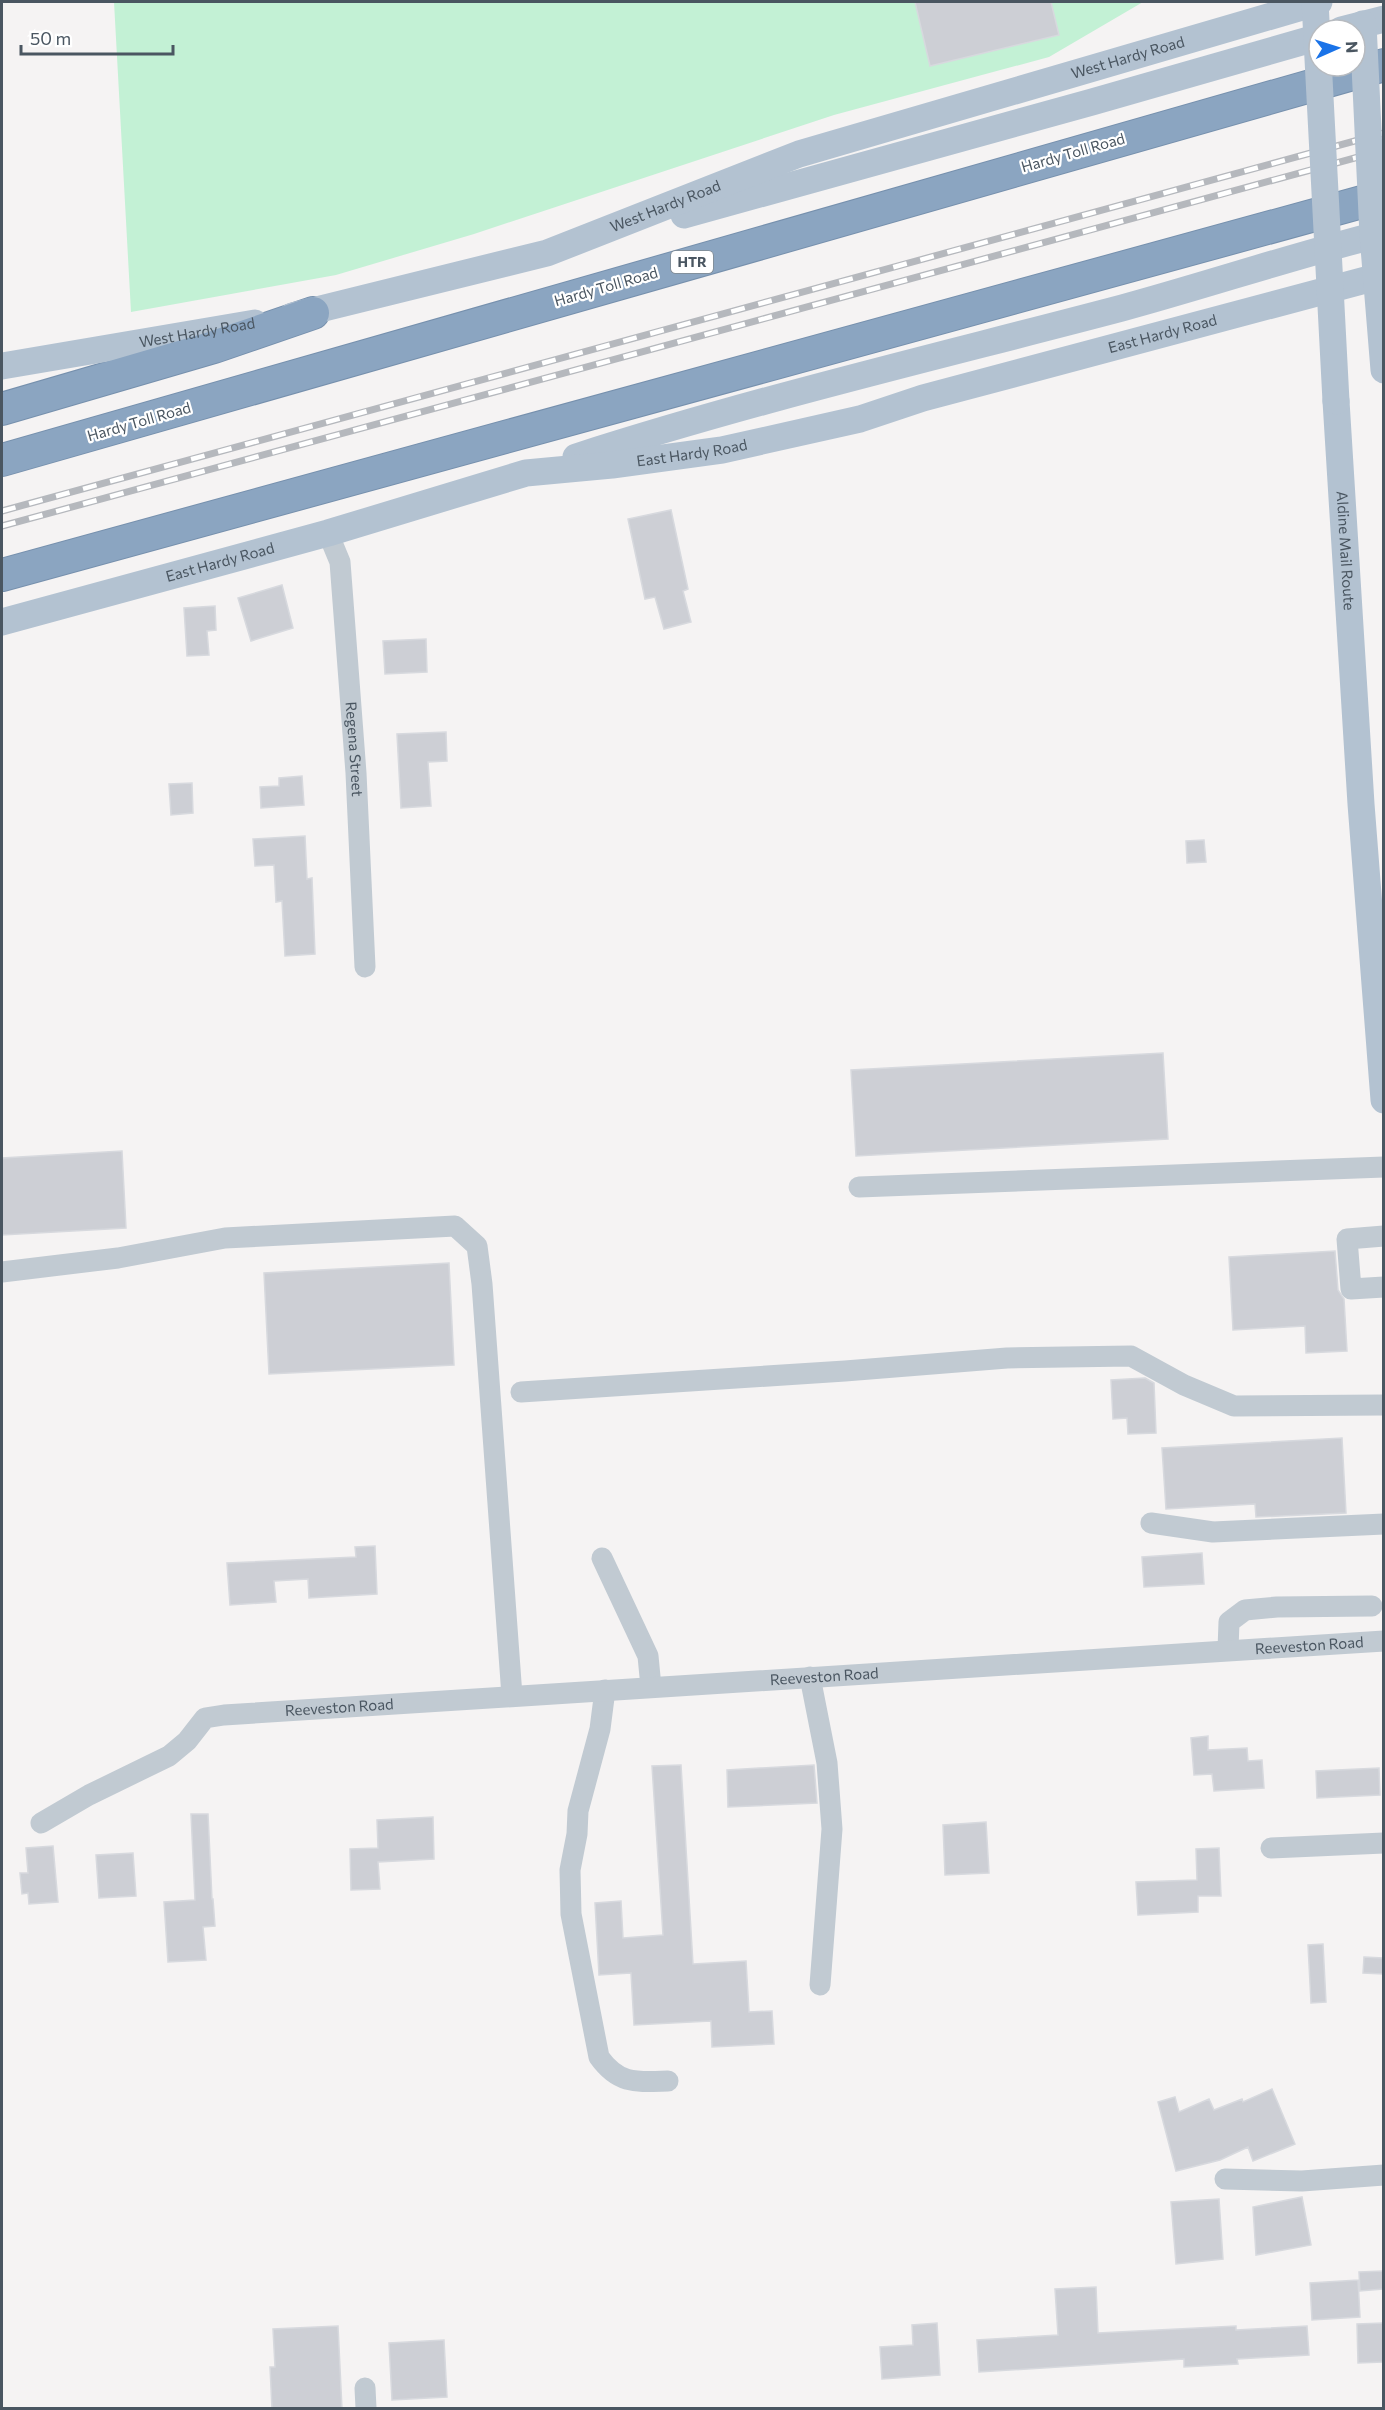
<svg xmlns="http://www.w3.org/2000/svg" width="1385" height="2410" font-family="Commissioner,sans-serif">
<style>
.green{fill:#c3f1d5}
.building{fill:#cdcfd5;stroke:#d7d9de;stroke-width:1.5}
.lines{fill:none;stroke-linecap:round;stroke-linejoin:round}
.highway-casing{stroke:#7690ad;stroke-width:34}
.minor{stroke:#c1cad2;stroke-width:21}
.major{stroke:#b3c2d1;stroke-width:27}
.highway{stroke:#8ba5c1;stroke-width:32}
.rail-casing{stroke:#b5b8bd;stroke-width:7}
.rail{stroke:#fff;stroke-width:4.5;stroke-dasharray:14;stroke-linecap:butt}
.major-bridge{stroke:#b3c2d1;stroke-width:27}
.labels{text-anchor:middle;stroke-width:4.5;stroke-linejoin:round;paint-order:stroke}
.shield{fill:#fff;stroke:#808990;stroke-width:1.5}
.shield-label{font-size:14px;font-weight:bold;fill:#4a5661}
.street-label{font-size:15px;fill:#4a5661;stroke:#fff}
</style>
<rect width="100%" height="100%" fill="#f5f3f3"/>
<path class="green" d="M 114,2 L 1143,2 L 1049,57 L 834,115 L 474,234 L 336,275 L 131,312 Z"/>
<path class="building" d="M 915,2 L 1051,2 L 1059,35 L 930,66 Z
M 671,510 L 688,589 L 683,591 L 691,622 L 664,629 L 655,597 L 645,599 L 628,519 Z
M 282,585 L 293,628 L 251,641 L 238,598 Z
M 215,606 L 216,630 L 207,631 L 209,655 L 187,656 L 184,608 Z
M 426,639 L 427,672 L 385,674 L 383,641 Z
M 446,732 L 447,761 L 428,762 L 431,806 L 401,808 L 397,734 Z
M 302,776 L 304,805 L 261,808 L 260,787 L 279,786 L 279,778 Z
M 192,783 L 193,813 L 171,815 L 169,784 Z
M 305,836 L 307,879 L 312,878 L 315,954 L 285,956 L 282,901 L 276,902 L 274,865 L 255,866 L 253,839 Z
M 1204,840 L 1206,862 L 1187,863 L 1186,841 Z
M 1163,1053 L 1168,1139 L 856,1156 L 851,1070 Z
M 122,1151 L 126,1228 L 2,1235 L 2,1158 Z
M 1335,1251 L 1338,1290 L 1344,1299 L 1347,1351 L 1306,1353 L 1305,1326 L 1233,1330 L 1229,1257 Z
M 449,1263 L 454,1365 L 269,1374 L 264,1273 Z
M 1145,1378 L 1154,1383 L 1156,1433 L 1128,1434 L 1127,1418 L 1113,1419 L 1111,1380 Z
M 1342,1438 L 1346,1513 L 1256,1517 L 1255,1504 L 1166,1509 L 1162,1448 Z
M 375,1546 L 377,1594 L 309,1598 L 308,1579 L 274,1581 L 276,1602 L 230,1605 L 227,1563 L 356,1557 L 355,1547 Z
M 1202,1553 L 1204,1584 L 1144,1587 L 1142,1557 Z
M 1208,1736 L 1208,1750 L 1247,1748 L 1248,1761 L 1262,1760 L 1264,1788 L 1214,1791 L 1212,1774 L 1194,1775 L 1191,1738 Z
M 681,1765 L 693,1964 L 746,1961 L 749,2012 L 772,2011 L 774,2044 L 712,2047 L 711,2021 L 634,2025 L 631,1973 L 599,1975 L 595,1903 L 621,1901 L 623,1938 L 663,1935 L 652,1766 Z
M 814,1765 L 817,1803 L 728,1807 L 727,1770 Z
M 1379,1768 L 1380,1795 L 1317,1798 L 1316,1771 Z
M 191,1814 L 208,1814 L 212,1899 L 213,1899 L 215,1926 L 203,1927 L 206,1960 L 168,1962 L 164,1902 L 195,1900 Z
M 433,1817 L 434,1859 L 378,1862 L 380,1889 L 351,1890 L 350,1849 L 378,1848 L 377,1820 Z
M 986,1822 L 989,1873 L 945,1875 L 943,1825 Z
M 53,1846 L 58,1902 L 29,1904 L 28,1893 L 22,1894 L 20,1873 L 28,1873 L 26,1848 Z
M 1219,1848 L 1221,1896 L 1198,1896 L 1198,1912 L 1138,1915 L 1136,1882 L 1197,1880 L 1196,1849 Z
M 133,1853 L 136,1896 L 99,1898 L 96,1855 Z
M 1323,1944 L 1326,2002 L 1311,2003 L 1308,1945 Z
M 1364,1957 L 1383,1958 L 1383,1974 L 1363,1973 Z
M 1272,2089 L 1295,2144 L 1253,2161 L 1248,2147 L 1220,2160 L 1176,2171 L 1158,2102 L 1175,2097 L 1179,2112 L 1209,2099 L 1214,2110 L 1242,2099 L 1243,2102 Z
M 1302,2197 L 1311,2245 L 1256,2255 L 1253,2207 Z
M 1219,2199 L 1223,2259 L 1176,2264 L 1171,2202 Z
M 1383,2271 L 1383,2289 L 1360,2291 L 1359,2272 Z
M 1358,2280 L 1360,2317 L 1312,2320 L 1310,2283 Z
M 1096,2287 L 1098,2333 L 1236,2326 L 1236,2330 L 1307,2326 L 1309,2355 L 1237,2359 L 1238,2364 L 1184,2367 L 1184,2359 L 979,2372 L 977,2340 L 1058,2335 L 1055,2289 Z
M 937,2323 L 940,2375 L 882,2379 L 880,2347 L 913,2345 L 912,2325 Z
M 1383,2323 L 1383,2362 L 1358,2363 L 1357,2324 Z
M 338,2326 L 342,2409 L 272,2409 L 270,2367 L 275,2367 L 273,2329 Z
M 444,2340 L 447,2397 L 392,2400 L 389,2343 Z"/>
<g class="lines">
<g class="highway-casing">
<path id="highway" d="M 2,409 L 214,347 L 313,313
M 2,460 L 1384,65
M 2,575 L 1384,196"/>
</g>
<g class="minor">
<path id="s1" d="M 328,533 L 340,562 L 356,773 L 365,967"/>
<path d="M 859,1187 L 1384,1167"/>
<path d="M 1384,1236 L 1347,1239 L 1351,1289 L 1384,1287"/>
<path d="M 2,1272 L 118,1258 L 225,1238 L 455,1226 L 477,1246 L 482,1284 L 512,1696"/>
<path d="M 521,1392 L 845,1371 L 1007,1358 L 1131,1356 L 1184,1385 L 1234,1406 L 1384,1405"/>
<path d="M 1151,1523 L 1213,1532 L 1384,1524"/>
<path d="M 602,1558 L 648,1656 L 651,1687"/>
<path d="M 1228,1649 L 1229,1622 L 1245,1610 L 1277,1607 L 1372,1606"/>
<path d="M 810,1677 L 827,1763 L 832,1829 L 820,1985"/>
<path d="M 605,1690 L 600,1729 L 578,1811 L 577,1834 L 570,1870 L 571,1914 L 599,2057 C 619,2085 637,2082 668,2081"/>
<path id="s2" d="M 41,1823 L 89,1795 L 169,1756 L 187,1741 L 205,1718 L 224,1715 L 1384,1641"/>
<path d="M 1271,1848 L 1384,1843"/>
<path d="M 1225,2179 L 1302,2181 L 1384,2175"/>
<path d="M 365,2388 L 366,2408"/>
</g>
<g class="major">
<path d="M 1341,30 L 1384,19"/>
<path d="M 684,215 L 1092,102 L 1319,37"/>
<path id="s3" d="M 292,316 L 547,253 L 799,154 L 1319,2"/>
<path id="s4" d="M 2,366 L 255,323"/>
<path id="s5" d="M 1336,401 L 1361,804 L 1384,1100"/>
<path d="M 576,457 C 756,399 940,356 1122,308 C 1210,284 1296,255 1384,233"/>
<path id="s6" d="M 2,622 L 328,533 L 526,473 L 612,465 L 722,450 L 860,419 L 923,398 L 1384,275"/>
</g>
<use href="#highway" class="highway"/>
<g class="rail-casing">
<path id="rail" d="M 2,511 L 1384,133
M 2,526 L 1384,150"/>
</g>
<use href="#rail" class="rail"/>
<path class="major-bridge" d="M 1315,2 L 1336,401
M 1363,24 L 1373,235 L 1384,370"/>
</g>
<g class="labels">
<rect class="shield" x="671" y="251" width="42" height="22" rx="4.5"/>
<g class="shield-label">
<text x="692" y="267">HTR</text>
</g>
<g class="street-label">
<text dy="5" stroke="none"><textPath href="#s3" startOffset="876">West Hardy Road</textPath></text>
<text transform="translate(1073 153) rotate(-16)" y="5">Hardy Toll Road</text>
<text dy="5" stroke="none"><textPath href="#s3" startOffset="390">West Hardy Road</textPath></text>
<text transform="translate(606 287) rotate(-16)" y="5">Hardy Toll Road</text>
<text dy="5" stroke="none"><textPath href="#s4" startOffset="198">West Hardy Road</textPath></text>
<text dy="5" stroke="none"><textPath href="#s6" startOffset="1198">East Hardy Road</textPath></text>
<text transform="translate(139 422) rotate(-16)" y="5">Hardy Toll Road</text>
<text dy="5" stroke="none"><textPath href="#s6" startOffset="712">East Hardy Road</textPath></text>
<text dy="5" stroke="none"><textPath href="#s5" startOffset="150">Aldine Mail Route</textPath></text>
<text dy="5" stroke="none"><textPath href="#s6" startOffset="226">East Hardy Road</textPath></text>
<text dy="5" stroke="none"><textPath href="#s1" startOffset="219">Regena Street</textPath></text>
<text dy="5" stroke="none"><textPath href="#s2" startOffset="1304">Reeveston Road</textPath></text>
<text dy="5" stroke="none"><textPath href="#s2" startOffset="818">Reeveston Road</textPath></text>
<text dy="5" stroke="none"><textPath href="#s2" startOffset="332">Reeveston Road</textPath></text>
</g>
</g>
<rect width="1385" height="2410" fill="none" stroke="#4a5661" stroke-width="6"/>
<g transform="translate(1337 48) rotate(87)"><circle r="28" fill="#ffffff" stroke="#b7bbc0" stroke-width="1.5"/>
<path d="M0-4.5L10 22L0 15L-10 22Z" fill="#1a73e8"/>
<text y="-9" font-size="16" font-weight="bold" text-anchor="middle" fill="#4a5661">N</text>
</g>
<path d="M21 45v9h152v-9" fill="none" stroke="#4a5661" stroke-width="3"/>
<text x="30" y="45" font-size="18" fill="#4a5661" stroke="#ffffff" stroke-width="4.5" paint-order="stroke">50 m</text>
</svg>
